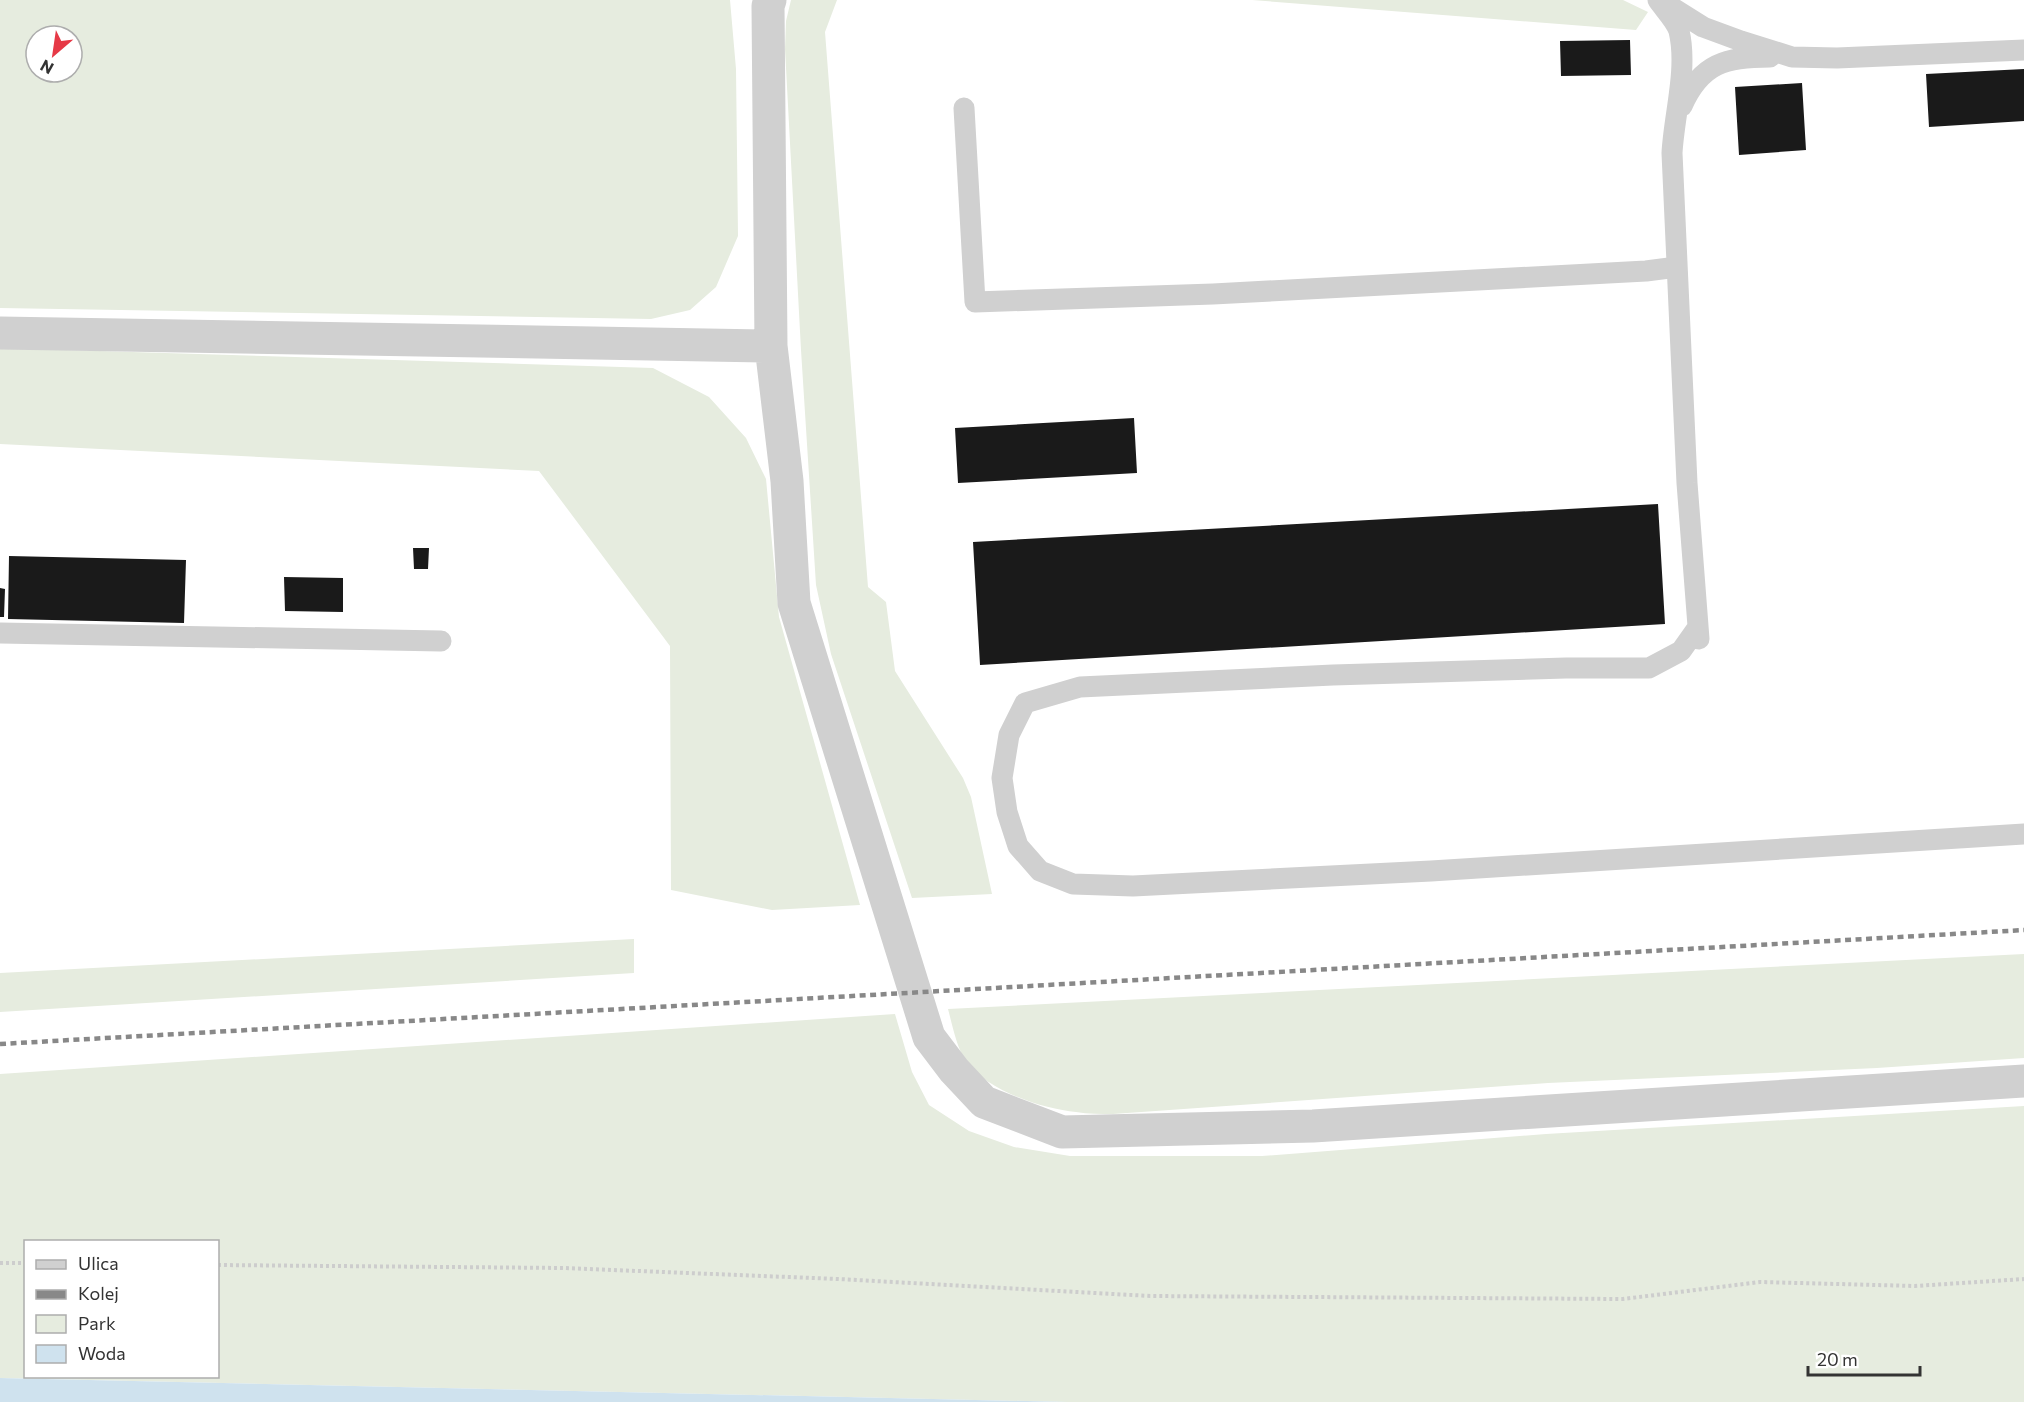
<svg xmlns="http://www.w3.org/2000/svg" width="2024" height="1402" font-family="Commissioner,sans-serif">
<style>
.green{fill:#e6ecdf;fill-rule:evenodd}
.water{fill:#cfe2ee}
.building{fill:#1a1a1a}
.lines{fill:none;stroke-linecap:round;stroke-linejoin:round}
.path{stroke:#cdcdcd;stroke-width:4;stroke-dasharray:3 3;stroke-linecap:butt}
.service{stroke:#d0d0d0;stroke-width:21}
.minor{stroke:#d0d0d0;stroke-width:33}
.rail{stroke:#888;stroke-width:4.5;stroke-dasharray:6 4.5;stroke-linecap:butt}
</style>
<rect width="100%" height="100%" fill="#fff"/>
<path class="green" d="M 0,0 L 730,0 L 736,69 L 738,236 L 716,287 L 690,310 L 651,319 L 0,308 ZM 36,36 L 72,36 L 72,72 L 36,72 Z
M 791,0 L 837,0 L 825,32 L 868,587 L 886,602 L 895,671 L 963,778 L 971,797 L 992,894 L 912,898 L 831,654 L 816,585 L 801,350 L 785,49 L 786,21 Z
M 1252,0 L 1623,0 L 1648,12 L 1636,30 Z
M 0,348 L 653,368 L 709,397 L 746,438 L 766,479 L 779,617 L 860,905 L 772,910 L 671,890 L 670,646 L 539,471 L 0,444 Z
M 634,939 L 634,973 L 0,1012 L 0,973 Z
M 2024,954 L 2024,1058 L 1877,1068 L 1548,1083 L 1113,1114 C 1101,1114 1088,1114 1076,1112 C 1042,1109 986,1090 966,1061 C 957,1049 952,1024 948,1009 Z
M 895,1014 L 912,1072 L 929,1105 L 969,1131 L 1014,1147 L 1070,1156 L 1262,1156 L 1546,1134 L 2024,1106 L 2024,1402 L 1068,1402 L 0,1378 L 0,1074 ZM 26,1242 L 218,1242 L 218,1376 L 26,1376 Z"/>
<path class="water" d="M 0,1378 L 1068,1402 L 0,1402 Z"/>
<path class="building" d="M 1630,40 L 1631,75 L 1561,76 L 1560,41 Z
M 2024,69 L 2024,121 L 1929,127 L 1926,74 Z
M 1802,83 L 1806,150 L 1739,155 L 1735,87 Z
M 1134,418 L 1137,473 L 958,483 L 955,428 Z
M 1658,504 L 1665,624 L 980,665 L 973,542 Z
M 413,548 L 429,548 L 428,569 L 414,569 Z
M 9,556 L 186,560 L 184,623 L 8,619 Z
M 284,577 L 343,578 L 343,612 L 285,611 Z
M 0,588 L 5,589 L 4,617 L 0,617 Z"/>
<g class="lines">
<path class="path" d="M 0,1263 L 26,1263
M 218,1265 L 563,1268 L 838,1279 L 1150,1296 L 1623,1299 L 1760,1282 L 1915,1286 L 2024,1279"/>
<path class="service" d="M 1658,0 C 1664,9 1676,21 1679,31 C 1688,69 1674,115 1672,153 L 1687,483 L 1699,639
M 1665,3 L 1703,27 L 1741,41 L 1792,57 L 1837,58 L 2024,50
M 1682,106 C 1701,63 1726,57 1770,57
M 964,108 L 975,302 L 1213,294 L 1646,271 L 1677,267
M 1698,627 L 1681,651 L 1649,668 L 1566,668 L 1333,675 L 1080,687 L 1025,703 L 1009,735 L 1002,778 L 1007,812 L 1018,846 L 1040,871 L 1073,884 L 1133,886 L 1431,871 L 2024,834
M 0,633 L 441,641"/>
<path class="minor" d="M 770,0 L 768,6 L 771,346 L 787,481 L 794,603 L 929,1037 L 954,1070 L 984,1102 L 1062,1132 L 1313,1126 L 2024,1081
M 0,333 L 771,346"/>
<path class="rail" d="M 0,1044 L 2024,930"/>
</g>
<rect x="24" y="1240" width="195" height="138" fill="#ffffff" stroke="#adadad" stroke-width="1.5"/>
<rect x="36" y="1260" width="30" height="9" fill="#d0d0d0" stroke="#adadad" stroke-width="1.5"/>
<text x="78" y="1270" font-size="18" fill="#333333">Ulica</text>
<rect x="36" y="1290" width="30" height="9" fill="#888888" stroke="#adadad" stroke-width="1.5"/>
<text x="78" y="1300" font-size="18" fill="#333333">Kolej</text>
<rect x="36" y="1315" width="30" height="18" fill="#e6ecdf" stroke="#adadad" stroke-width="1.5"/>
<text x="78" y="1330" font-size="18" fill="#333333">Park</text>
<rect x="36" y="1345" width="30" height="18" fill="#cfe2ee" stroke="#adadad" stroke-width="1.5"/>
<text x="78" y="1360" font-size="18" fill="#333333">Woda</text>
<g transform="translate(54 54) rotate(209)"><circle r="28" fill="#ffffff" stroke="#adadad" stroke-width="1.5"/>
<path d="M0-4.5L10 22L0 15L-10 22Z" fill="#e63946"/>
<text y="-9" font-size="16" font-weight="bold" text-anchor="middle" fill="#333333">N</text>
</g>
<path d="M1808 1366v9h112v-9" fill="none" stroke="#333333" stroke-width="3"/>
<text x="1817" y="1366" font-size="18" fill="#333333" stroke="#ffffff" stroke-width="4.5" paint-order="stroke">20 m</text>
</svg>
